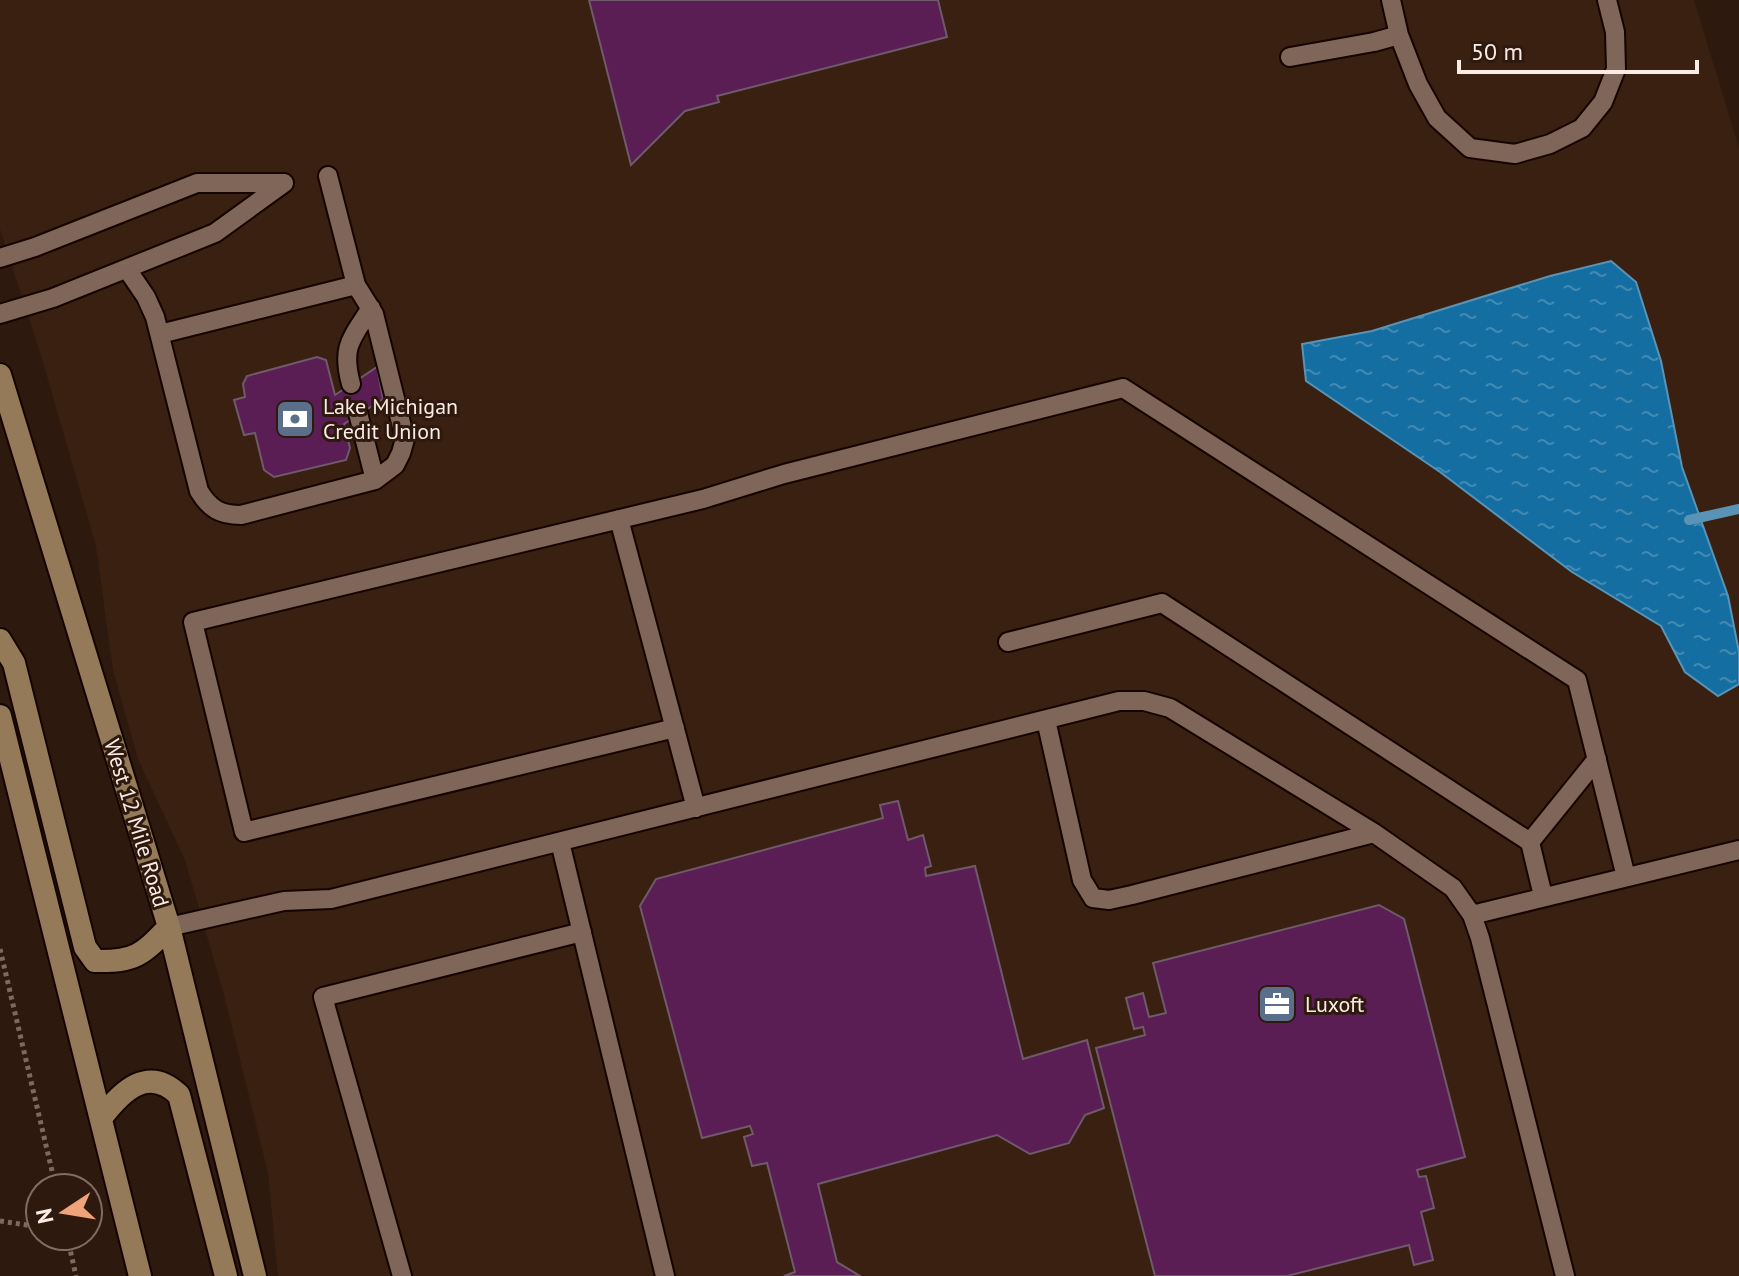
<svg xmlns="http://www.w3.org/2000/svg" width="1739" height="1276" font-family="'PT Sans',sans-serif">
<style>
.built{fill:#3a2011}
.water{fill:url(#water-ripples);stroke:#5994b6;stroke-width:2}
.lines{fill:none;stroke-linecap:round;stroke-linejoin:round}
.stream{stroke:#5994b6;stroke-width:10}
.building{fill:#5a1d54;stroke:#6f5a6b;stroke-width:2}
.service-casing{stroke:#150400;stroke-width:22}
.secondary-casing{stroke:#150400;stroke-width:26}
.path{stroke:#7c6a61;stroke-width:5;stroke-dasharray:4 4;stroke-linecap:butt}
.service{stroke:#7f6659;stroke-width:18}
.secondary{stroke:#947a58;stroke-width:22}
.labels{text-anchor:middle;stroke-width:6;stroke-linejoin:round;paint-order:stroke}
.poi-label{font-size:22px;fill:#faebe4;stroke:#2e190f;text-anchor:start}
.street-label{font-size:22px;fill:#faebe4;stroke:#2e190f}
</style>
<defs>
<pattern id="water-ripples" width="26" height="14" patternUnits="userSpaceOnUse" patternTransform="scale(2)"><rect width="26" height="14" fill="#146ea2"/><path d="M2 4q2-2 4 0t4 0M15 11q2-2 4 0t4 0" fill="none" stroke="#438ab3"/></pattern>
</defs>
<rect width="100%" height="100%" fill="#2e190f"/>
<path class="built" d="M 0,0 L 1694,0 L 1739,148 L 1739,1276 L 278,1276 L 268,1173 L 224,995 L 185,860 L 138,759 L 113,670 L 96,546 L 40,352 L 0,229 Z"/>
<path class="water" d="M 1611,261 L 1636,282 L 1661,361 L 1682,467 L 1728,596 L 1739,652 L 1739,684 L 1718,696 L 1685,672 L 1661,626 L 1572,572 L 1440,472 L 1306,381 L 1302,344 L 1372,331 L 1550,276 Z"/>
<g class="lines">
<path class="stream" d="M 1689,520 L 1739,509"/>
</g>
<path class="building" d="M 589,0 L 938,0 L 947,37 L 717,96 L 719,102 L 685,111 L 631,165 Z
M 317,357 L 326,360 L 335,395 L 377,367 L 383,399 L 344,424 L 350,448 L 346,460 L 274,477 L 264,470 L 255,433 L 244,435 L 234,400 L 245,397 L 243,384 L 247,376 Z
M 898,801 L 908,840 L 923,835 L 931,866 L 925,868 L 926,876 L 975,866 L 1023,1059 L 1087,1040 L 1104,1108 L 1085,1115 L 1069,1143 L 1030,1154 L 997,1135 L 818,1184 L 837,1262 L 860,1276 L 784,1276 L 795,1272 L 767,1163 L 752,1166 L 744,1137 L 753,1134 L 750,1126 L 702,1138 L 640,906 L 656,879 L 883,818 L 880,805 Z
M 1379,905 L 1404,919 L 1465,1157 L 1417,1170 L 1419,1177 L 1426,1176 L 1434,1208 L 1421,1212 L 1433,1260 L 1414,1265 L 1409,1245 L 1287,1276 L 1155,1276 L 1096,1048 L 1145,1035 L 1143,1027 L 1134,1029 L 1126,998 L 1143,993 L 1149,1017 L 1166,1013 L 1153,963 Z"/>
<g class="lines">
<g class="service-casing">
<path id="service" d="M 1391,0 L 1399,35 L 1418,84 L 1437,118 L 1470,148 L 1515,154 L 1550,144 L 1582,128 L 1603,102 L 1616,69 L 1615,32 L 1607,0
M 1290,57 L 1374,42 L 1399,35
M 0,258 L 35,247 L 197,183 L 284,183
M 127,269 L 146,297 L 155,317 L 199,491 C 210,509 220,515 241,515 L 375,480 L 395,465 L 401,453 L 405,439 L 374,314 L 356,285 L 328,176
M 0,314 L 53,298 L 215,233 L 284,183
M 160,334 L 356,285
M 351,384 C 341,347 351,339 371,308
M 358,413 L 375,480
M 619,519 L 696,808
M 1008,642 L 1162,603 L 1530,842 L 1543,896
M 1046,720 L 1082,880 L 1093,898 L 1109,900 L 1132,895 L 1374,833
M 675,728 L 244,832 L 193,622 L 703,499 L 784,474 L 1123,388 L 1577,680 L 1626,877
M 560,842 L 665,1276
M 1530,842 L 1597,759
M 1472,915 L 1739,850
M 169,927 L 284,901 L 331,899 L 1119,701 L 1144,701 L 1170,708 L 1374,833 L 1453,888 L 1472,915 L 1480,938 L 1565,1276
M 402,1276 L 323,997 L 582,932"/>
</g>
<g class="secondary-casing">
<path id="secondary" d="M 0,375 L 169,927 L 255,1276
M 0,640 L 14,663 L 85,947 L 95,961 C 135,962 142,955 169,927
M 0,716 L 140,1276
M 102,1117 C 122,1091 148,1065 179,1095 L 226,1276"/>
</g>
<path class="path" d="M 0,949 L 56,1188
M 0,1221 L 40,1227
M 67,1236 L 76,1276"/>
<use href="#service" class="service"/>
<use href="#secondary" class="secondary"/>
</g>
<defs>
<g id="bank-square" transform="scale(2)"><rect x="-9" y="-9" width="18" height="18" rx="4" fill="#5c6f8a" stroke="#2e190f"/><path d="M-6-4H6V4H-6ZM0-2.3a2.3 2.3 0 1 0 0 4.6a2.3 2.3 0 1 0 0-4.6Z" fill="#fff"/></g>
<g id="office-square" transform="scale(2)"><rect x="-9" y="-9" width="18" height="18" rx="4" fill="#5c6f8a" stroke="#2e190f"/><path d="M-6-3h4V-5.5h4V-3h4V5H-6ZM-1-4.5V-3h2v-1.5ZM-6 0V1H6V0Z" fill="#fff"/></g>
</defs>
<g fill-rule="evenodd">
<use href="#bank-square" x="295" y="419"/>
<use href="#office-square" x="1277" y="1004"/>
</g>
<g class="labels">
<g class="poi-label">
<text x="323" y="414">Lake Michigan<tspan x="323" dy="25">Credit Union</tspan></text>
<text x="1305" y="1012">Luxoft</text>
</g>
<g class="street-label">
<text transform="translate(137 823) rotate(73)" y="8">West 12 Mile Road</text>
</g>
</g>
<g transform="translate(64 1212) rotate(258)"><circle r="38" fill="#2e190f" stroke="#806d64" stroke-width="2"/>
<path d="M0-6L14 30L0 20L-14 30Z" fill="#efa378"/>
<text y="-12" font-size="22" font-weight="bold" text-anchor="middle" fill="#faebe4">N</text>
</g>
<path d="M1459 60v12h238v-12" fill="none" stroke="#faebe4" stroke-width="4"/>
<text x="1471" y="60" font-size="24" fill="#faebe4" stroke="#2e190f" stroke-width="6" paint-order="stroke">50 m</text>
</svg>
